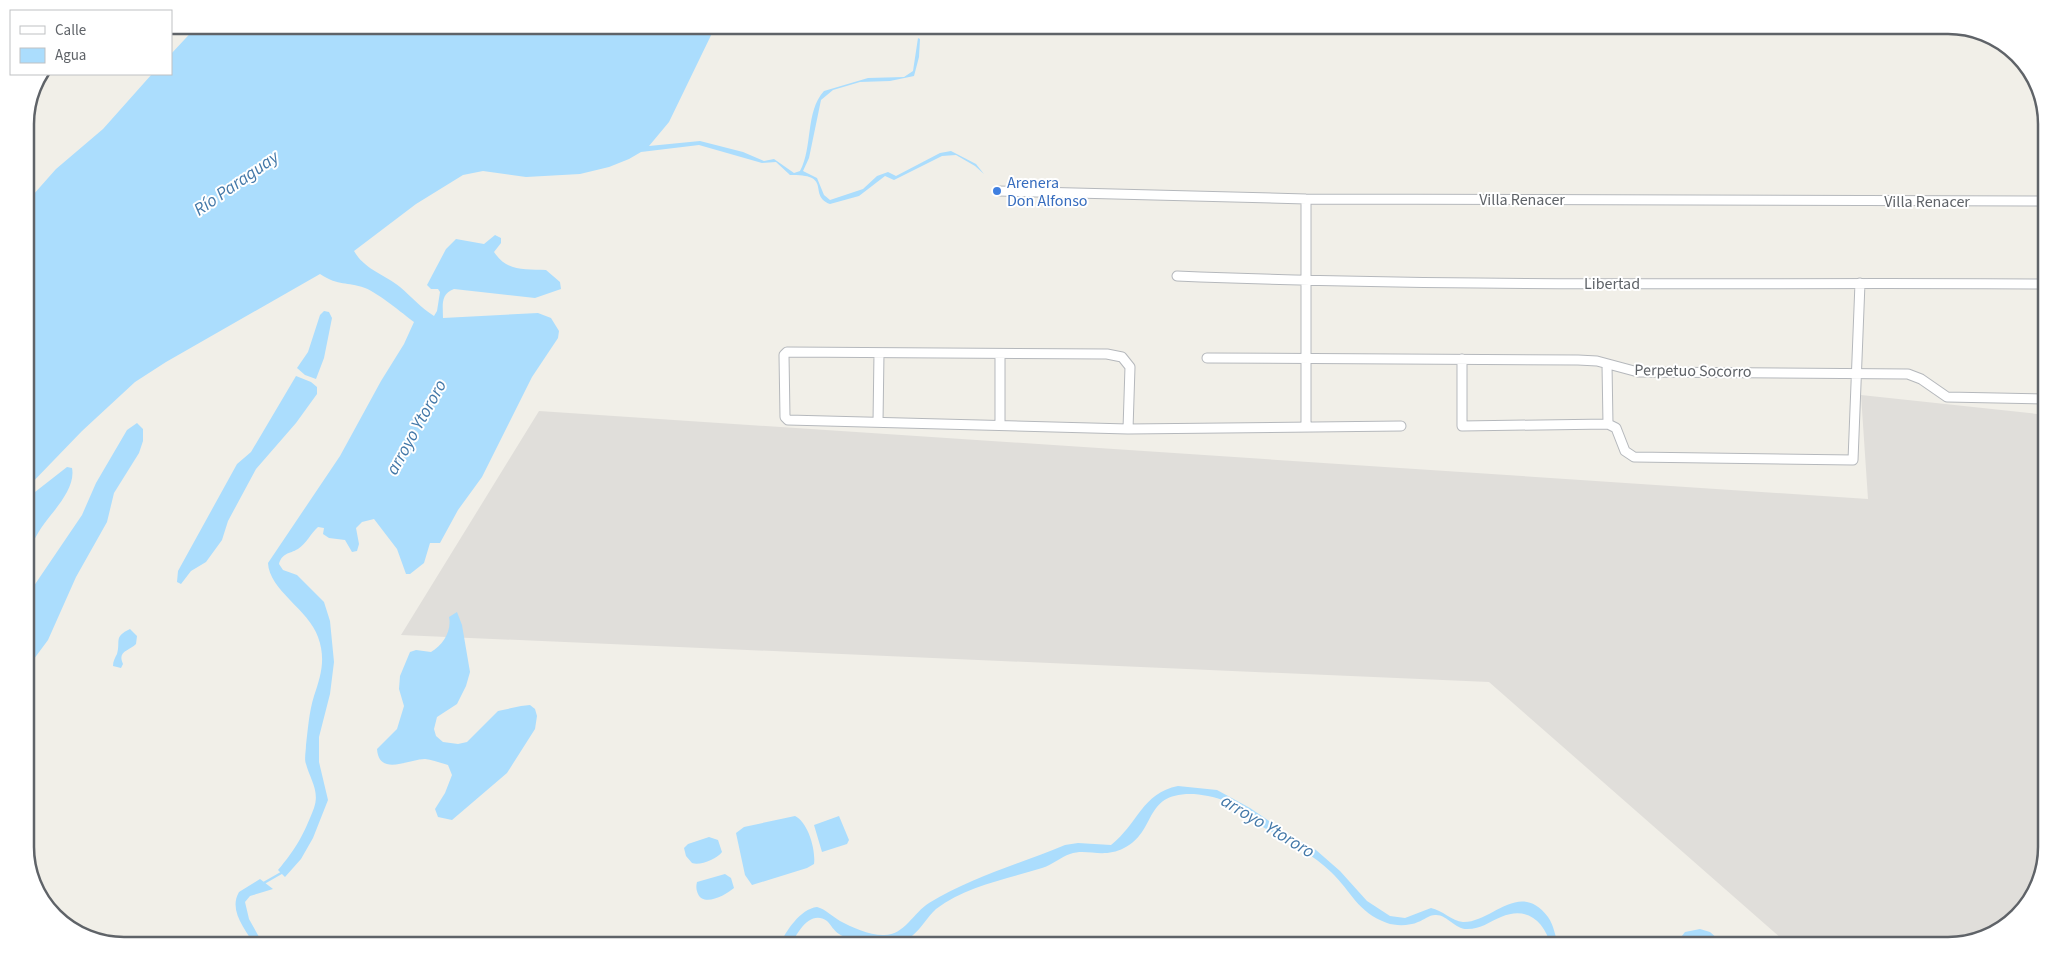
<svg xmlns="http://www.w3.org/2000/svg" width="2072" height="971" font-family="'Source Sans 3',sans-serif">
<style>
.industrial{fill:#e0deda}
.water{fill:#abddfd}
.lines{fill:none;stroke-linecap:round;stroke-linejoin:round}
.stream{stroke:#abddfd;stroke-width:2.5}
.street-casing{stroke:#b5b8bc;stroke-width:11}
.street{stroke:#fff;stroke-width:9}
.shop-dot{fill:#3f7fe0;stroke:#fff;stroke-width:2}
.labels{text-anchor:middle;stroke-width:4;stroke-linejoin:round;paint-order:stroke}
.shop-label{font-size:16px;fill:#366cbe;stroke:#fff;text-anchor:start}
.street-label{font-size:16px;fill:#5f6368;stroke:#fff}
.water-label{font-size:18px;font-style:italic;fill:#4378a8;stroke:#fff}
.rim{fill:none;stroke:#5f6368;stroke-width:2.5}
</style>
<rect width="100%" height="100%" fill="#f1efe8"/>
<path class="industrial" d="M 1861,395 L 2047,415 L 2047,847 L 2039,885 L 2003,929 L 1948,946 L 1790,946 L 1489,682 L 401,635 L 539,411 L 1868,499 Z"/>
<path class="water" d="M 198,25 L 716,25 L 669,122 L 649,146 L 700,141 L 743,152 L 764,161 L 774,159 L 794,173 L 800,171 C 813,147 805,112 824,91 L 868,78 L 904,77 L 913,71 L 918,38 L 920,39 L 919,57 L 914,76 L 890,81 L 860,82 L 833,90 L 821,100 L 809,158 L 803,171 L 817,178 L 824,195 L 830,200 L 863,189 L 877,176 L 888,172 L 896,176 L 940,153 L 951,151 L 976,164 L 984,174 L 975,166 L 956,155 L 942,156 L 894,180 L 885,176 L 859,196 L 830,204 C 807,195 834,174 790,175 L 776,162 L 762,163 L 699,145 L 641,152 L 629,159 L 609,167 L 580,174 L 526,177 L 483,171 L 463,175 L 416,204 L 354,251 C 365,270 384,274 400,287 C 412,297 421,308 434,316 L 437,311 L 440,292 L 438,289 L 431,289 L 427,285 L 446,249 L 456,239 L 484,244 L 495,235 L 501,238 L 501,243 L 494,252 C 507,272 525,269 546,270 L 560,282 L 561,289 L 535,298 L 454,289 C 440,294 443,306 443,318 L 538,313 L 551,318 L 559,331 L 558,338 L 532,377 L 482,477 L 458,510 L 440,543 L 430,543 L 424,563 L 410,574 L 406,574 L 397,549 L 374,519 L 362,522 L 356,528 L 359,544 L 357,551 L 352,552 L 345,540 L 329,538 L 323,534 L 324,528 L 318,527 C 311,533 306,544 298,549 C 289,554 282,553 279,564 L 283,570 L 297,575 L 324,602 L 330,621 L 334,662 L 330,694 L 319,737 L 319,762 L 328,800 L 313,838 L 301,859 L 285,877 L 278,870 C 296,849 304,834 314,808 C 320,791 310,779 306,764 C 304,759 306,751 306,745 C 308,729 309,712 314,696 C 321,675 326,659 318,637 C 309,610 269,590 268,563 L 340,456 L 381,381 L 404,344 L 414,322 C 402,313 378,293 365,288 C 346,281 340,287 320,274 L 166,362 L 135,382 L 82,431 L 25,490 L 25,204 L 56,169 L 103,129 L 152,74 L 171,74 L 171,54 Z
M 324,311 L 329,312 L 332,318 L 324,358 L 316,379 L 305,375 L 297,368 L 308,352 L 320,315 Z
M 296,376 L 311,382 L 317,387 L 317,394 L 296,423 L 256,469 L 228,521 L 222,540 L 206,562 L 191,571 L 181,584 L 177,582 L 178,571 L 237,464 L 251,452 Z
M 137,423 L 143,429 L 143,441 L 139,453 L 114,493 L 107,522 L 76,577 L 48,640 L 25,671 L 25,599 L 82,515 L 96,483 L 127,430 Z
M 67,467 L 72,468 C 76,488 55,509 44,524 C 37,533 32,545 25,555 L 25,505 L 35,492 Z
M 457,612 L 462,625 L 470,672 L 466,686 L 457,704 L 437,717 L 434,729 L 436,736 L 443,742 L 458,744 L 467,742 L 498,711 L 521,706 L 530,705 L 535,709 L 537,716 L 535,729 L 507,773 L 452,820 L 438,817 L 435,809 L 445,793 L 452,775 L 448,765 C 441,763 432,760 425,759 C 409,759 379,777 377,749 L 397,729 L 404,706 L 399,689 L 400,676 L 410,652 L 416,650 L 431,652 C 443,645 452,631 449,617 Z
M 130,629 L 137,636 L 136,644 C 129,651 117,651 123,664 L 121,668 L 113,666 C 113,661 115,658 117,654 C 121,641 113,637 130,629 Z
M 1178,786 L 1217,790 L 1250,808 L 1291,836 L 1316,850 L 1340,871 L 1367,901 L 1390,916 L 1405,918 L 1431,908 C 1442,910 1452,921 1463,922 C 1492,923 1519,879 1548,917 C 1554,925 1555,937 1559,946 L 1551,946 C 1544,921 1527,906 1501,917 C 1488,922 1482,929 1467,929 C 1454,929 1447,914 1435,915 C 1429,915 1424,920 1418,922 C 1410,926 1395,926 1387,923 C 1357,912 1352,892 1331,872 C 1312,853 1286,841 1263,827 C 1251,820 1242,809 1230,803 C 1220,798 1206,795 1194,794 C 1142,792 1158,831 1124,848 C 1103,859 1087,848 1070,854 C 1061,857 1052,865 1042,868 C 1007,879 966,886 936,909 C 927,917 922,928 912,936 C 890,955 878,941 857,938 C 851,937 844,938 839,934 C 834,931 831,925 827,921 C 810,909 796,934 791,946 L 779,946 C 786,931 800,909 817,907 C 825,909 832,916 840,921 C 851,927 869,935 883,935 C 904,936 913,913 929,903 C 972,877 1019,864 1065,845 L 1078,843 L 1111,845 C 1138,824 1142,793 1178,786 Z
M 795,816 C 808,822 816,850 814,864 L 807,868 L 752,885 L 745,875 L 736,833 L 744,827 Z
M 839,816 L 849,840 L 847,844 L 822,852 L 814,825 Z
M 709,837 L 718,840 L 722,852 C 717,859 700,866 692,863 L 686,856 L 684,848 L 688,844 Z
M 725,874 L 731,878 L 734,888 C 726,895 704,907 698,894 C 696,889 696,886 697,882 Z
M 260,879 L 273,889 L 250,896 L 245,902 L 249,919 L 264,946 L 255,946 C 246,930 228,911 239,892 Z
M 1700,929 L 1710,932 L 1726,946 C 1712,946 1695,927 1684,946 L 1674,946 L 1685,932 Z"/>
<g class="lines">
<path class="stream" d="M 262,884 L 283,872"/>
<g class="street-casing">
<path id="street" d="M 998,191 L 1306,199 L 2047,201
M 1177,276 C 1467,288 1757,282 2047,284
M 1207,358 L 1578,360 L 1597,361 L 1638,372 L 1908,374 L 1921,379 L 1947,397 L 2047,399
M 1462,359 L 1462,426 L 1608,424 L 1616,428 L 1625,451 L 1634,457 L 1853,460 L 1860,283
M 1607,365 L 1608,424
M 878,422 L 879,353
M 1000,424 L 1000,355
M 1306,427 L 1306,199
M 1128,429 L 1130,367 L 1122,357 L 1107,354 L 787,352 L 784,355 L 785,417 L 788,420 L 1128,429 L 1401,426"/>
</g>
<use href="#street" class="street"/>
</g>
<circle class="shop-dot" cx="997" cy="191" r="5"/>
<g class="labels">
<g class="shop-label">
<text x="1007" y="188">Arenera<tspan x="1007" dy="18">Don Alfonso</tspan></text>
</g>
<g class="street-label">
<text x="1522" y="205">Villa Renacer</text>
<text x="1927" y="207">Villa Renacer</text>
<text x="1612" y="289">Libertad</text>
<text transform="translate(1693 370) rotate(1)" y="6">Perpetuo Socorro</text>
</g>
<g class="water-label">
<text transform="translate(236 183) rotate(-35)" y="6">Río Paraguay</text>
<text transform="translate(416 427) rotate(-61)" y="6">arroyo Ytororo</text>
<text transform="translate(1268 826) rotate(31)" y="6">arroyo Ytororo</text>
</g>
</g>
<path d="M0 0H2072V971H0ZM124 34H1948A90 90 0 0 1 2038 124V847A90 90 0 0 1 1948 937H124A90 90 0 0 1 34 847V124A90 90 0 0 1 124 34Z" fill="#fff" fill-rule="evenodd"/>
<path class="rim" d="M124 34H1948A90 90 0 0 1 2038 124V847A90 90 0 0 1 1948 937H124A90 90 0 0 1 34 847V124A90 90 0 0 1 124 34Z"/>
<rect x="10" y="10" width="162" height="65" fill="#ffffff" stroke="#bfc1c3"/>
<rect x="20" y="26" width="25" height="8" fill="#ffffff" stroke="#bfc1c3"/>
<text x="55" y="35" font-size="15" fill="#5f6368">Calle</text>
<rect x="20" y="48" width="25" height="15" fill="#abddfd" stroke="#bfc1c3"/>
<text x="55" y="60" font-size="15" fill="#5f6368">Agua</text>
</svg>
